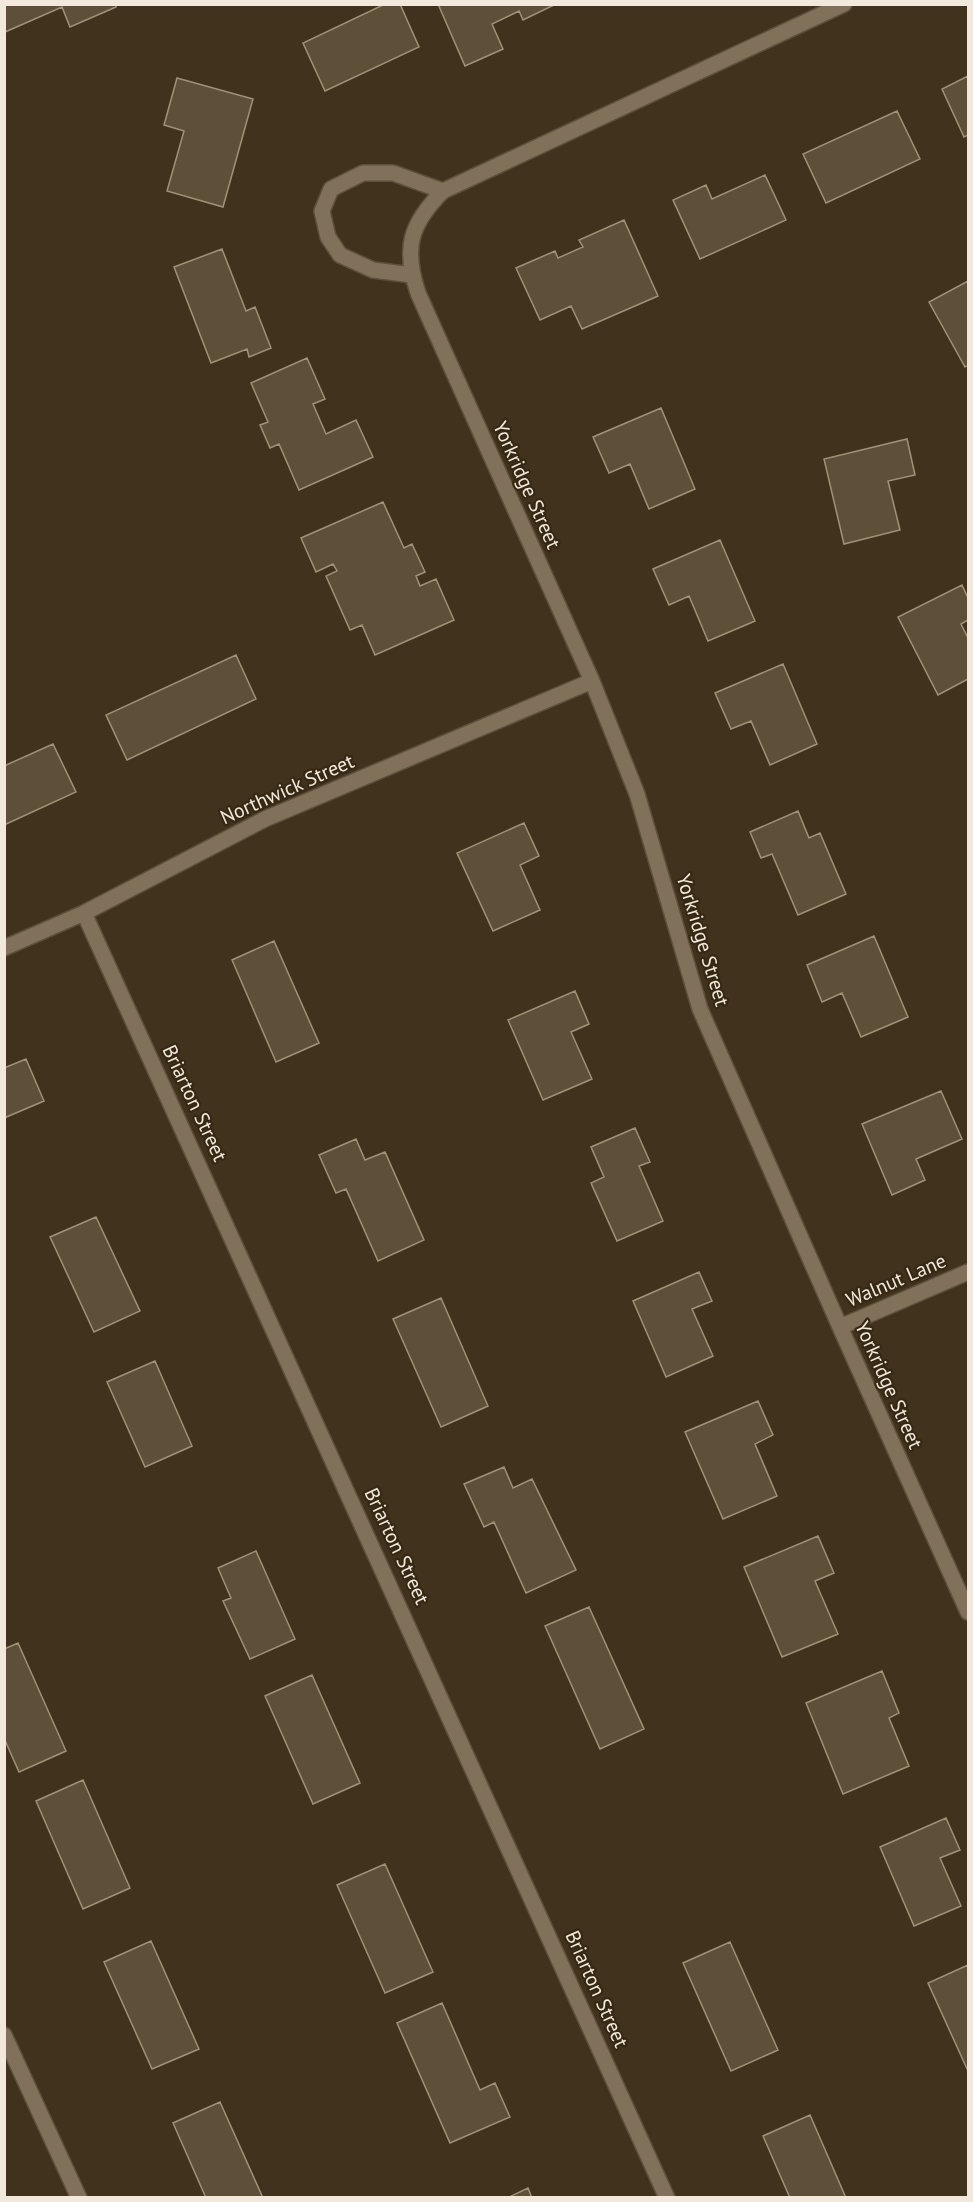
<svg xmlns="http://www.w3.org/2000/svg" width="973" height="2202" font-family="'PT Sans',sans-serif">
<style>
.building{fill:#5e4f39;stroke:#a29179;stroke-width:1.5}
.lines{fill:none;stroke-linecap:round;stroke-linejoin:round}
.street-casing{stroke:#5c503d;stroke-width:18}
.street{stroke:#81715a;stroke-width:15}
.labels{text-anchor:middle;stroke-width:4.5;stroke-linejoin:round;paint-order:stroke}
.street-label{font-size:20px;fill:#f2e9dc;stroke:#362813}
</style>
<rect width="100%" height="100%" fill="#41321d"/>
<path class="building" d="M 4,4 L 115,4 L 116,7 L 70,27 L 62,7 L 5,32 Z
M 385,4 L 400,4 L 419,47 L 325,91 L 303,43 Z
M 438,4 L 556,4 L 523,20 L 519,11 L 492,24 L 503,49 L 465,66 Z
M 968,76 L 968,135 L 964,137 L 942,89 Z
M 177,78 L 253,99 L 223,207 L 167,191 L 184,131 L 164,125 Z
M 897,111 L 920,159 L 826,203 L 803,154 Z
M 765,175 L 786,220 L 700,259 L 673,200 L 706,185 L 712,199 Z
M 624,220 L 658,296 L 582,329 L 571,306 L 540,320 L 516,268 L 555,251 L 558,258 L 583,247 L 579,240 Z
M 222,249 L 246,311 L 255,307 L 271,348 L 249,357 L 247,349 L 211,363 L 174,267 Z
M 968,281 L 968,365 L 965,367 L 929,302 Z
M 307,358 L 325,399 L 313,404 L 326,434 L 356,420 L 373,457 L 299,490 L 279,444 L 270,448 L 260,425 L 268,422 L 251,383 Z
M 661,408 L 695,489 L 649,509 L 630,464 L 609,473 L 593,437 Z
M 907,439 L 915,475 L 888,481 L 900,530 L 844,544 L 824,459 Z
M 383,502 L 404,548 L 412,544 L 425,572 L 416,576 L 420,586 L 436,579 L 454,620 L 375,655 L 362,625 L 350,630 L 326,576 L 337,571 L 333,564 L 316,572 L 301,538 Z
M 720,540 L 755,621 L 708,641 L 689,596 L 669,605 L 653,569 Z
M 962,585 L 968,598 L 968,620 L 961,624 L 968,638 L 968,679 L 938,695 L 898,617 Z
M 236,655 L 256,699 L 127,760 L 106,715 Z
M 783,664 L 817,744 L 770,765 L 751,721 L 731,729 L 715,693 Z
M 53,744 L 76,792 L 4,825 L 4,766 Z
M 798,811 L 809,838 L 820,833 L 846,894 L 798,915 L 772,854 L 761,858 L 750,832 Z
M 524,823 L 539,856 L 520,865 L 540,910 L 493,931 L 457,853 Z
M 874,936 L 908,1017 L 861,1037 L 842,993 L 822,1002 L 807,965 Z
M 274,941 L 319,1043 L 276,1062 L 232,960 Z
M 575,991 L 589,1024 L 571,1032 L 592,1079 L 543,1100 L 508,1020 Z
M 26,1059 L 44,1101 L 4,1118 L 4,1068 Z
M 941,1091 L 962,1139 L 916,1159 L 925,1180 L 892,1195 L 862,1124 Z
M 635,1128 L 650,1162 L 639,1166 L 663,1221 L 617,1241 L 591,1183 L 604,1177 L 591,1147 Z
M 356,1139 L 365,1160 L 385,1152 L 424,1240 L 378,1261 L 346,1189 L 336,1193 L 319,1155 Z
M 96,1217 L 140,1311 L 94,1332 L 50,1237 Z
M 699,1272 L 712,1301 L 692,1309 L 713,1356 L 666,1377 L 633,1301 Z
M 441,1298 L 488,1406 L 441,1427 L 393,1319 Z
M 155,1361 L 192,1446 L 145,1467 L 107,1382 Z
M 758,1401 L 773,1435 L 755,1444 L 777,1496 L 723,1519 L 685,1432 Z
M 504,1467 L 513,1488 L 532,1479 L 576,1570 L 526,1593 L 494,1522 L 484,1527 L 464,1484 Z
M 818,1536 L 834,1573 L 815,1581 L 838,1634 L 782,1657 L 744,1567 Z
M 256,1551 L 295,1639 L 250,1659 L 223,1601 L 231,1598 L 218,1568 Z
M 589,1607 L 644,1729 L 600,1749 L 545,1626 Z
M 18,1643 L 66,1751 L 19,1772 L 4,1738 L 4,1649 Z
M 882,1671 L 899,1713 L 889,1718 L 909,1766 L 843,1794 L 806,1703 Z
M 312,1675 L 360,1783 L 313,1804 L 265,1696 Z
M 83,1780 L 130,1888 L 83,1909 L 36,1801 Z
M 946,1818 L 960,1850 L 940,1858 L 961,1906 L 914,1926 L 880,1847 Z
M 385,1864 L 433,1972 L 385,1993 L 337,1885 Z
M 151,1941 L 199,2049 L 152,2069 L 104,1962 Z
M 730,1942 L 778,2050 L 731,2071 L 683,1963 Z
M 968,1965 L 968,2071 L 928,1983 Z
M 442,2003 L 480,2090 L 495,2083 L 510,2117 L 450,2143 L 397,2023 Z
M 220,2102 L 263,2198 L 206,2198 L 173,2123 Z
M 810,2115 L 846,2198 L 790,2198 L 763,2136 Z
M 528,2188 L 532,2198 L 507,2198 Z"/>
<g class="lines">
<g class="street-casing">
<path id="street" d="M 844,4 L 443,191 C 410,224 403,248 418,293 L 592,681 L 637,794 L 700,1009 L 840,1327 L 968,1612
M 412,275 L 373,270 L 340,255 L 328,237 L 322,211 L 331,189 L 363,173 L 393,173 L 443,191
M 84,913 L 667,2198
M 4,948 L 84,913 L 265,819 L 592,681
M 840,1327 L 968,1272
M 4,2035 L 79,2198"/>
</g>
<use href="#street" class="street"/>
</g>
<g class="labels">
<g class="street-label">
<text transform="translate(527 485) rotate(66)" y="7">Yorkridge Street</text>
<text transform="translate(287 789) rotate(-24)" y="7">Northwick Street</text>
<text transform="translate(703 940) rotate(73)" y="7">Yorkridge Street</text>
<text transform="translate(195 1103) rotate(65)" y="7">Briarton Street</text>
<text transform="translate(896 1280) rotate(-23)" y="7">Walnut Lane</text>
<text transform="translate(889 1385) rotate(66)" y="7">Yorkridge Street</text>
<text transform="translate(397 1546) rotate(65)" y="7">Briarton Street</text>
<text transform="translate(597 1989) rotate(66)" y="7">Briarton Street</text>
</g>
</g>
<rect width="973" height="2202" fill="none" stroke="#f2e9dc" stroke-width="12"/>
</svg>
